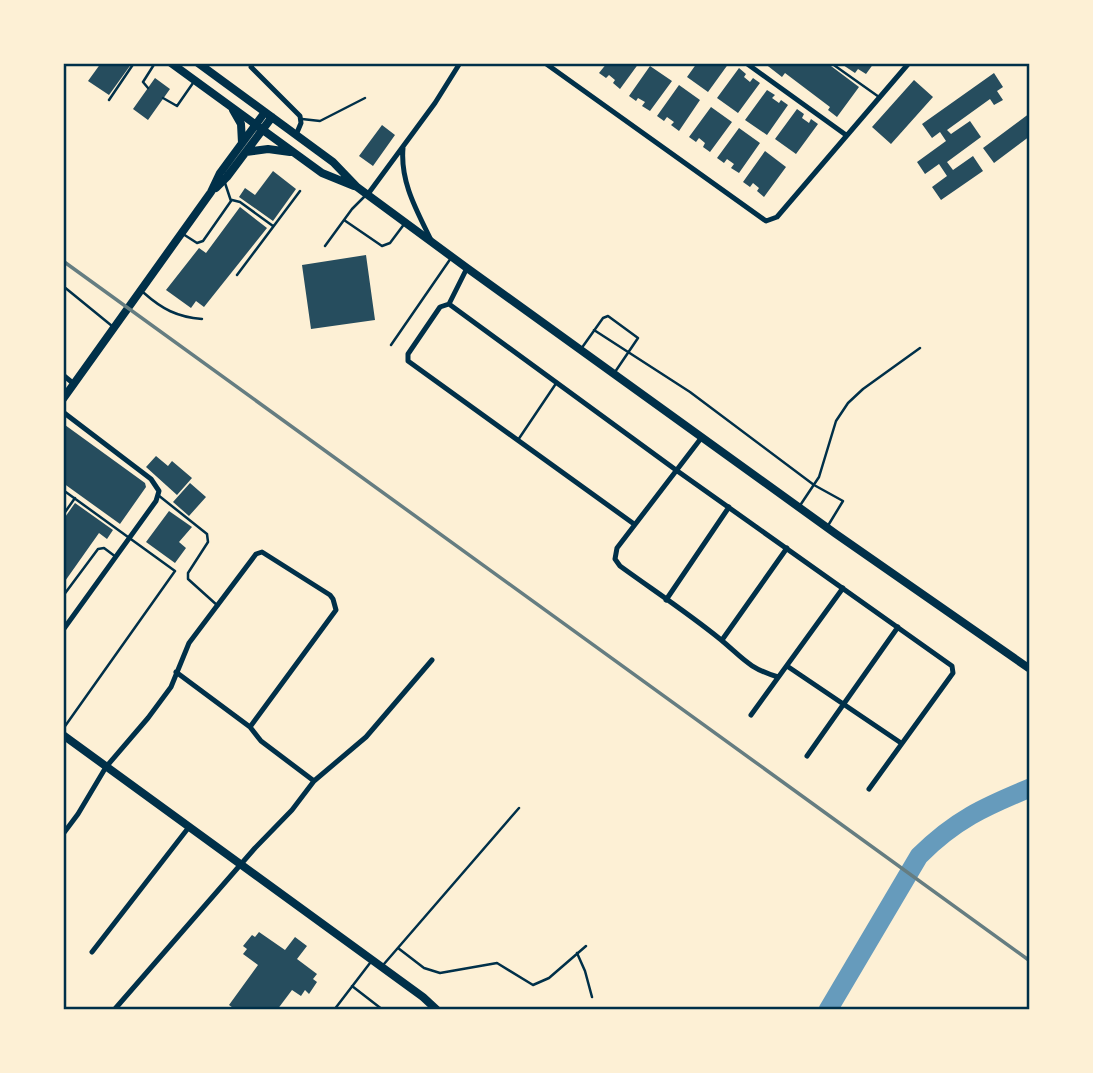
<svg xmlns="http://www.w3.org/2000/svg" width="1093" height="1073" font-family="'Work Sans',sans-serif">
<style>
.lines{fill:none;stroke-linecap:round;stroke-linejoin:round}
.river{stroke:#669bbc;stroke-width:19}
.building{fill:#264d5e}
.service{stroke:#003049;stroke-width:2.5}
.minor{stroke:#003049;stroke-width:5}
.primary{stroke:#003049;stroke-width:8}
.rail{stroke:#657d81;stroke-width:3.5}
.neatline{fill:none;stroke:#003049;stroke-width:2.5}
</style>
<rect width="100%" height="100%" fill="#fdf0d5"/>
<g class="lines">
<path class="river" d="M 828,1010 L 919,856 C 955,820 984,807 1030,788"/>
</g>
<path class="building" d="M 101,63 L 132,63 L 109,95 L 88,81 Z
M 607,63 L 639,63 L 620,89 L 613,83 L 615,80 L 609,75 L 606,78 L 599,73 Z
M 697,63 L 729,63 L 708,92 L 687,77 Z
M 764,63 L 827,63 L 859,87 L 837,117 L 828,110 L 830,107 L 785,73 L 782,77 Z
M 840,63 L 874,63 L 866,74 L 858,69 L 855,73 Z
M 650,66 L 672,81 L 650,111 L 642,106 L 645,102 L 638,98 L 636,101 L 629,96 Z
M 739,68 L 746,74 L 744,77 L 750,82 L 753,78 L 760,83 L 738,113 L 717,98 Z
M 994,73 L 1003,87 L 997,91 L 1003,100 L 994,105 L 990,99 L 947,130 L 951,134 L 970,121 L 981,137 L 947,162 L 953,170 L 973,156 L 983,171 L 941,200 L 932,187 L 947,176 L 939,164 L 925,174 L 917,162 L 946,141 L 940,132 L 932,138 L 922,124 Z
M 155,78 L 170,89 L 148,120 L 133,109 Z
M 914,80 L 933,97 L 891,144 L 872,127 Z
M 679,85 L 700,100 L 679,131 L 671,125 L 674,122 L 667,117 L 664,121 L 657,116 Z
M 767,90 L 775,95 L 772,98 L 779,103 L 781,100 L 788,105 L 767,135 L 745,120 Z
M 711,107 L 732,122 L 710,152 L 703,147 L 705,143 L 699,138 L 696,142 L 689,137 Z
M 797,109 L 804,114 L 802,118 L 809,123 L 811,119 L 818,124 L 796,154 L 775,139 Z
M 1030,113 L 1030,136 L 994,163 L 983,148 Z
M 382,125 L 395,135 L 373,166 L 359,156 Z
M 739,128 L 760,143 L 739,173 L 731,168 L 734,164 L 727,159 L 724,163 L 717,158 Z
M 765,151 L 786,167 L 764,197 L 757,191 L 759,188 L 753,183 L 750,187 L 743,182 Z
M 273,171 L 296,189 L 273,221 L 239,197 L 245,188 L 255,195 Z
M 240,207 L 267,228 L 204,307 L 196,301 L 191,308 L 166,290 L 199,248 L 206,253 Z
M 366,255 L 375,320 L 311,329 L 302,265 Z
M 65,425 L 145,483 L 146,487 L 120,524 L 63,483 L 63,426 Z
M 156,456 L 168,466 L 172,461 L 192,478 L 177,495 L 146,467 Z
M 190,483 L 206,497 L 189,516 L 173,502 Z
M 75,503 L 113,530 L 107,539 L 99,533 L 63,584 L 63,520 Z
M 169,511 L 192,527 L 179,542 L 186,548 L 175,563 L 146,542 Z
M 259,932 L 285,950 L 295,937 L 307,946 L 297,959 L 317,974 L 313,979 L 317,982 L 309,994 L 305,990 L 301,996 L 292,990 L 277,1010 L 236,1010 L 229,1005 L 258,965 L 243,954 L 247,949 L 243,946 L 252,935 L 255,937 Z"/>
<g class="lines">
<path class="service" d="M 831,63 L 879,97
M 148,88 L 143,82 L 155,63
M 163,98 L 177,106 L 193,83
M 109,100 L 134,63
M 302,119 L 320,121 L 365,98
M 232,200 L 240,202 L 273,226
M 344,220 L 382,246 L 390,243 L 405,223
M 183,234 L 197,243 L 203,241 L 231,201 L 225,183
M 325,246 L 352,209 L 365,196
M 237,275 L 300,191
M 63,286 L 112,326
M 144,293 C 162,309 177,317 202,319
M 594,330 L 690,392 L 814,485 L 843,501 L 829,524
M 391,345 L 451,258
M 581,349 L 603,318 L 608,316 L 638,338 L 615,372
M 518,440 L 557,382
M 63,490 L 175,571 L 63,729
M 158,495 L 207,534 L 208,542 L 188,573 L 188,579 L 218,606
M 801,504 L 819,477 L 836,421 L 848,403 L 863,389 L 920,348
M 63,515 L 75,498
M 63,596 L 98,549 L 104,548 L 116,557
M 398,948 L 424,968 L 440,973 L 497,963 L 533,985 L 549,978 L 586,946
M 577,953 L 585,971 L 592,997
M 384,964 L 519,808
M 352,986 L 383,1010
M 334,1010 L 370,963"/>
<path class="minor" d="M 253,63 L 251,67 L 300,116 L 301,123 L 296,135
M 545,63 L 766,221 L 777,217 L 909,63
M 746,63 L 846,135
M 403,148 C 400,182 417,211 431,240
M 368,194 L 435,103 L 460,63
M 467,268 L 449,304 L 440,307 L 408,354 L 408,361 L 634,524
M 449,304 L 676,470 L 952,666 L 953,673 L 869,789
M 63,375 L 74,384
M 63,412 L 151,479 L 159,491 L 156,501 L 63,630
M 702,437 L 617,548 L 615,559 L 620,566 C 653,590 688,613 720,639 C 743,658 748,668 778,677
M 666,600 L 729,507
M 722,640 L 787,548
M 787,666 L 901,743
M 176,672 L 250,727 L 261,741 L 314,781
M 751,715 L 843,588
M 807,756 L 898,627
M 63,834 L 78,814 L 106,767 L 148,718 L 171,687 L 189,643 L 256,554 L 262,552 L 330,595 L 333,599 L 336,610 L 250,727
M 92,952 L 189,827
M 114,1010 L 255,848 L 292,810 L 314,781 L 366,737 L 432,660"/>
<path class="primary" d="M 171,63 L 322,173 L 354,186
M 198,63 L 333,162 L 357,187 L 467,268 L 836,534 L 1030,669
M 233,110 L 241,124 L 242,143
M 246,152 L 268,149 L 290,152
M 216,188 L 227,177 L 272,117
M 63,399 L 211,192 L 220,173 L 265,112
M 63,735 L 423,997 L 437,1010"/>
<path class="rail" d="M 63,261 L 1030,961"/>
</g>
<rect width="1093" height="1073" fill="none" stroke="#fdf0d5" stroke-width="130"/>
<rect x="65" y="65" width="963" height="943" class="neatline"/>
</svg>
